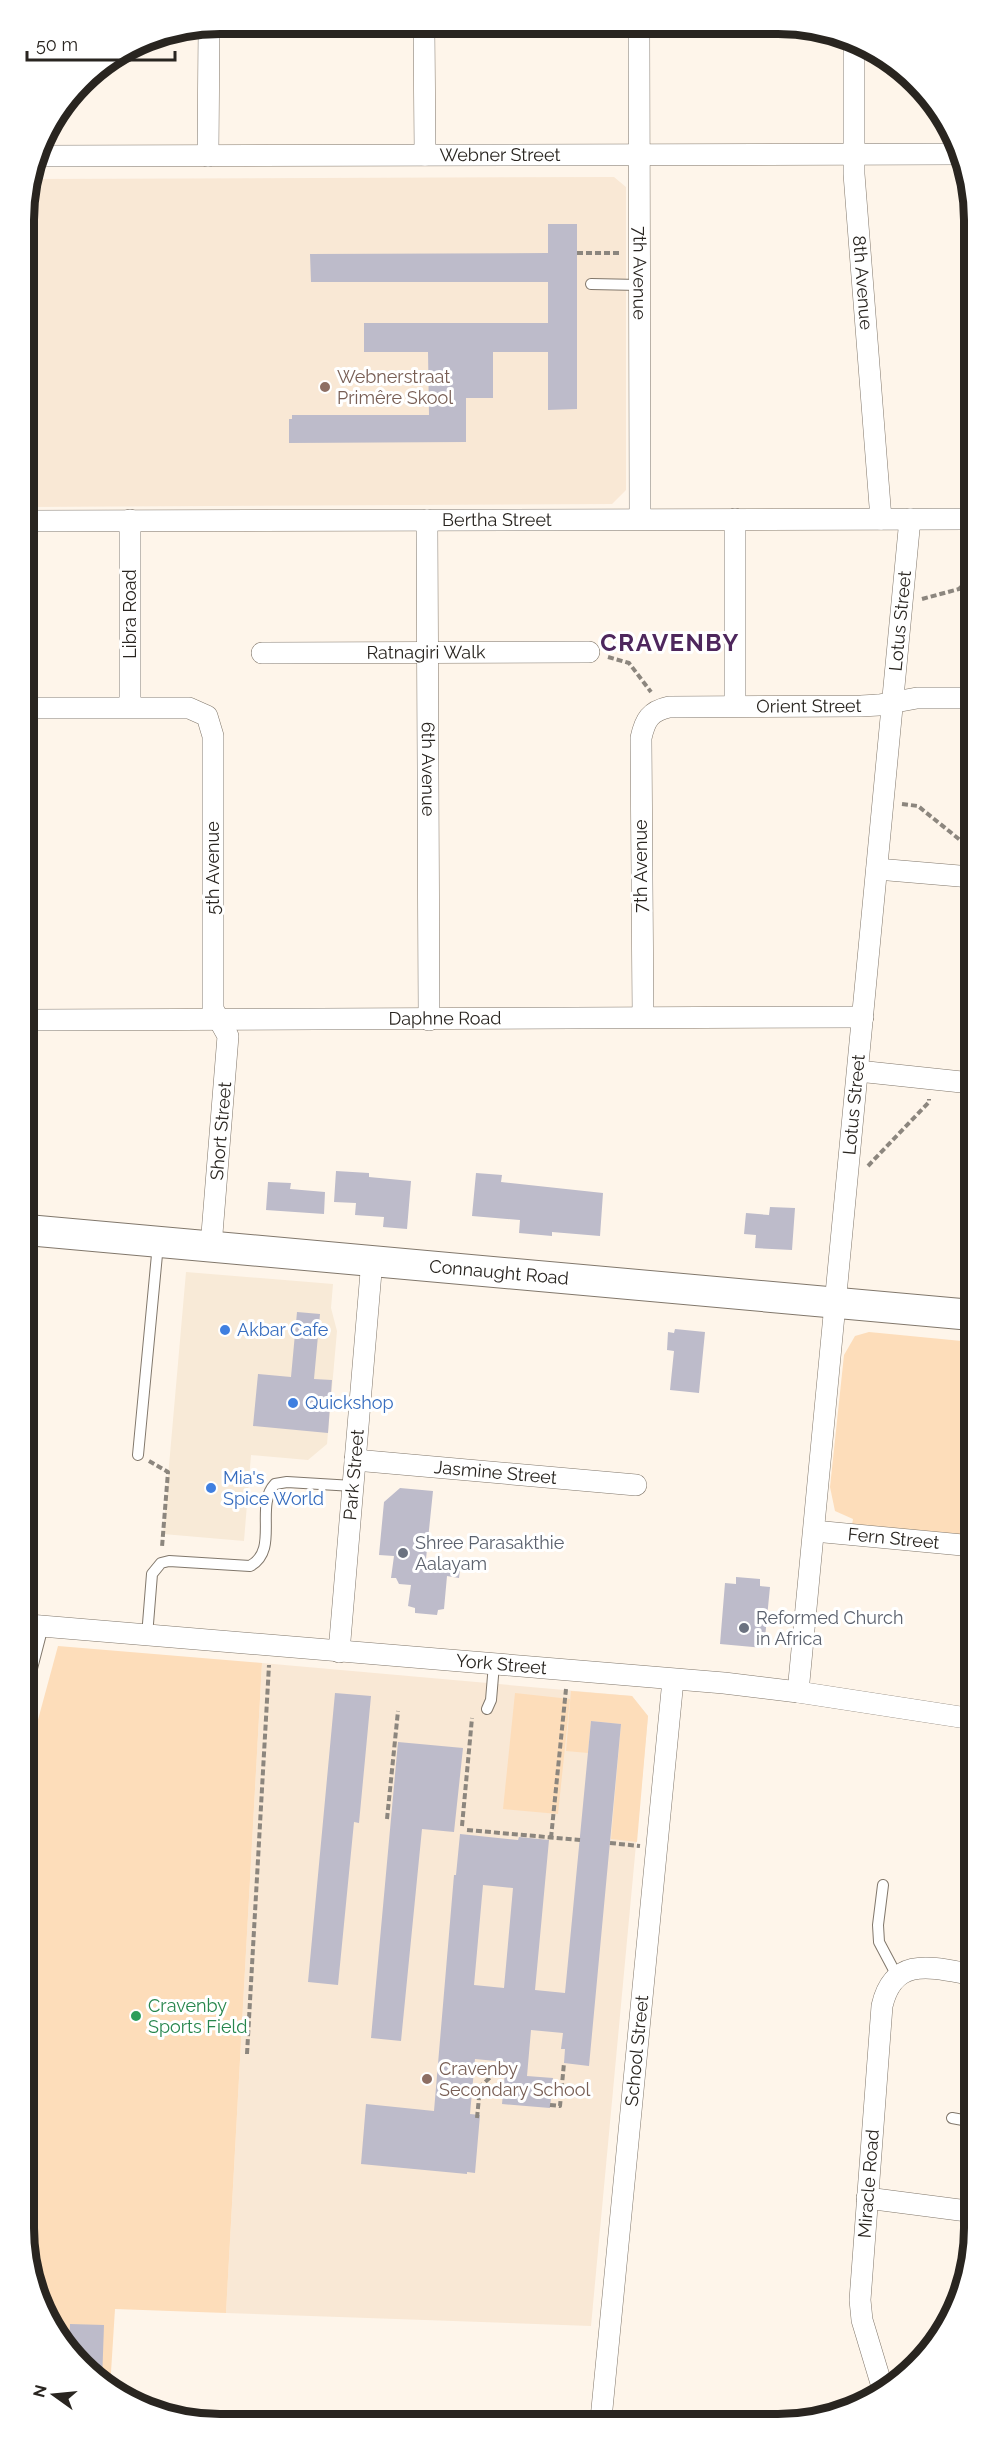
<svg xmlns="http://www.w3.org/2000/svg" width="999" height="2449" font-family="Raleway,sans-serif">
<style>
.commercial{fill:#f8ead7}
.built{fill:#f9e8d5}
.green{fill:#fdddba}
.building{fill:#bdbbca;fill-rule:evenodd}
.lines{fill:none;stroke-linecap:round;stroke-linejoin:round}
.lane-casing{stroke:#81776b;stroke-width:12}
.street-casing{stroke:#81776b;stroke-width:22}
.secondary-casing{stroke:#81776b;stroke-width:32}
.path{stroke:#8c867e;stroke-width:4;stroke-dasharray:6 3;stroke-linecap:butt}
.lane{stroke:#fff;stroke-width:10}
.street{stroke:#fff;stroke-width:21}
.secondary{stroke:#fff;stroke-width:30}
.education-dot{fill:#8d6e63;stroke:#fff;stroke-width:2}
.shop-dot{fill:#3f7fe0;stroke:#fff;stroke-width:2}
.worship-dot{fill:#6b7280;stroke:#fff;stroke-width:2}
.leisure-dot{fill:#2e9e5b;stroke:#fff;stroke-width:2}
.labels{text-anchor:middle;stroke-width:6;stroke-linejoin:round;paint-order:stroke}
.street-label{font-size:18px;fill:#292520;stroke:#fff}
.education-label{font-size:18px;fill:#785e54;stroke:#fff;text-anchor:start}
.shop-label{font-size:18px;fill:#366cbe;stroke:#fff;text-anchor:start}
.worship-label{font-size:18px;fill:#5b616d;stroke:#fff;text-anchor:start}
.leisure-label{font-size:18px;fill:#27864d;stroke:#fff;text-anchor:start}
.district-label{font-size:24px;font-weight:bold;letter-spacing:1.5px;fill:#4e275d;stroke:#fff}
.rim{fill:none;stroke:#292520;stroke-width:8}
</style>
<rect width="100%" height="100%" fill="#fef5ea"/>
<path class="commercial" d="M 186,1272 L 333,1284 L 331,1308 L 337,1331 L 327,1444 L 308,1460 L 251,1455 L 244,1541 L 163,1534 Z"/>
<path class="built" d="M 614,177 L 626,187 L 626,490 L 612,504 L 28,507 L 25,505 L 24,207 L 32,179 Z
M 262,1663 L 632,1696 L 648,1716 L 591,2326 L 226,2313 Z"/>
<path class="green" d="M 962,456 L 969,456 L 969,503 L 963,503 Z
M 869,1332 L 972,1342 L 972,1537 L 852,1525 L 853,1519 L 835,1511 L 830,1487 L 844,1355 L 855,1336 Z
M 58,1646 L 262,1663 L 226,2313 L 115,2309 L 110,2388 L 82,2368 L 31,2279 L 29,1753 Z
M 571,1691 L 632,1696 L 648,1716 L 637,1842 L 611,1839 L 621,1724 L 591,1721 L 588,1753 L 566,1751 Z
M 515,1693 L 570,1699 L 558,1814 L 503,1809 Z"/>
<path class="building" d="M 548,224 L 577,224 L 577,409 L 548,410 L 548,352 L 493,352 L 493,398 L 466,398 L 466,442 L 289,443 L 289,419 L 292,419 L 292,415 L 429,415 L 428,352 L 364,352 L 364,323 L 548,323 L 548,282 L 311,282 L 310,254 L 548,253 Z
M 336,1171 L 369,1173 L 369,1177 L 411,1181 L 407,1229 L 383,1227 L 384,1217 L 355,1215 L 356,1203 L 334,1202 Z
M 476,1173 L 502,1175 L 501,1182 L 603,1193 L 600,1236 L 552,1232 L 552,1236 L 519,1233 L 520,1220 L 472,1216 Z
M 268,1182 L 291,1183 L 290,1189 L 325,1192 L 324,1214 L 266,1210 Z
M 770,1207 L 795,1208 L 792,1250 L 755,1248 L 756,1235 L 744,1234 L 746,1213 L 769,1215 Z
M 297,1312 L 320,1314 L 314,1379 L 332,1380 L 328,1433 L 253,1426 L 258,1374 L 291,1377 Z
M 675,1329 L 705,1332 L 699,1393 L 670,1390 L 674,1351 L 667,1350 L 668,1332 L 674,1333 Z
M 400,1488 L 433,1491 L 426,1559 L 461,1562 L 459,1578 L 447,1576 L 444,1609 L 438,1610 L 437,1615 L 415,1613 L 415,1608 L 408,1606 L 411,1585 L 399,1584 L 396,1578 L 391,1578 L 394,1556 L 379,1555 L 384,1502 Z
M 736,1577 L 760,1579 L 760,1586 L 770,1587 L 764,1648 L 720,1644 L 725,1583 L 736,1584 Z
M 335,1693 L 371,1696 L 359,1823 L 354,1822 L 338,1985 L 308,1982 Z
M 591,1721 L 621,1724 L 589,2066 L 564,2063 L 565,2049 L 561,2049 L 563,2033 L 531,2030 L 527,2076 L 553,2078 L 550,2108 L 502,2104 L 506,2062 L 475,2059 L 470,2114 L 480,2115 L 475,2173 L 467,2172 L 467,2174 L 361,2164 L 366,2104 L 434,2111 L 454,1875 L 456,1875 L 460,1834 L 518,1840 L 519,1837 L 549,1840 L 535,1990 L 565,1993 ZM 483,1885 L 513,1888 L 504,1988 L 474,1985 Z
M 398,1742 L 463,1748 L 454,1832 L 422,1829 L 401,2041 L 371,2038 Z
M 70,2324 L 104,2325 L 102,2382 L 82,2368 L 69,2346 Z"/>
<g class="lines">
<g class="lane-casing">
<path id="lane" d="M 591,284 L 639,285
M 138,1455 L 158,1244
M 147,1636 L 152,1574 L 161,1563 L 169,1561 L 250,1566 C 280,1550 254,1506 275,1484 L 287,1482 L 353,1486
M 29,1680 L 43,1626
M 487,1709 L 491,1700 L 494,1664
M 883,1885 L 878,1925 L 879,1942 L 897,1976
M 952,2118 L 974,2122"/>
</g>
<g class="street-casing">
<g id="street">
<path d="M 424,25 L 425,155"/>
<path id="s1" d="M 639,27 L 640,519"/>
<path id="s2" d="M 854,46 L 854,174 L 881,519"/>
<path id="s3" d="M 38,156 L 962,154"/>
<path d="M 208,156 L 209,26"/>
<path d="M 735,519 L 735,705"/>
<path d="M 130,520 L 130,707"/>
<path id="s4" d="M 427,520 L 429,1020"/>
<path id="s5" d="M 25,521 L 969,519"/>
<path id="s6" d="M 262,653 L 589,652"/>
<path d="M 26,708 L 189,708 L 207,716 L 213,736 L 213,1009 L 228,1036 L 211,1246"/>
<path d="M 877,869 L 971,877"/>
<path id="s7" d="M 643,1017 L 641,738 C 645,720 650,711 669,707 L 861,706 L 879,705 L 917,698 L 970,698"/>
<path id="s8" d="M 27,1020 L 863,1017"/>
<path d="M 858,1071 L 971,1083"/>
<path id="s9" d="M 355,1460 L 636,1485"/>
<path id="s10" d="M 814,1531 L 973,1546"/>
<path id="s11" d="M 29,1625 L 724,1683 L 798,1692 L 973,1719"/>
<path id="s12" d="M 339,1652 L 372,1260"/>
<path id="s13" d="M 798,1692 L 910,519"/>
<path d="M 867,2198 L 975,2212"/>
<path id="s14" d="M 884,2393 L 862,2320 L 860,2300 L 882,2006 C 894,1954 934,1968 974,1975"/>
<path id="s15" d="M 601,2419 L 673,1680"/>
</g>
</g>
<g class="secondary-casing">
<g id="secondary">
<path id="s16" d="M 27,1230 L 972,1315"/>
</g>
</g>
<path class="path" d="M 577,253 L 620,253
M 922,599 L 959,589 L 970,578
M 608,657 L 629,663 L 651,692
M 902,804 L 918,806 L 970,848
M 868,1166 L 929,1102 L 929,1099
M 149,1461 L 168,1472 L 162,1547
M 387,1819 L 398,1711
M 462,1826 L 472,1718
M 467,1830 L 580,1840
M 551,1838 L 566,1689
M 610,1843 L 640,1846
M 247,2054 L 269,1665
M 472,2094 L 506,2063
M 550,2105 L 560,2106 L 564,2063
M 477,2118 L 480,2087"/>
<use href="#lane" class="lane"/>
<use href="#street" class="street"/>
<use href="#secondary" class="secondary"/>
</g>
<g class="education-dot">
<circle cx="325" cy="387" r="6"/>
<circle cx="427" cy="2079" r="6"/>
</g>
<g class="shop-dot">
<circle cx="225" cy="1330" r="6"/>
<circle cx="293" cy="1403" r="6"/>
<circle cx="211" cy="1488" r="6"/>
</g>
<g class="worship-dot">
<circle cx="403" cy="1553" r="6"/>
<circle cx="744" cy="1628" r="6"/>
</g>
<circle class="leisure-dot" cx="136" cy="2016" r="6"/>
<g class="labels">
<g class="street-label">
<text dy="6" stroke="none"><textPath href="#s3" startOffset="462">Webner Street</textPath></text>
<text dy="6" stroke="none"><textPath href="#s1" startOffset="246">7th Avenue</textPath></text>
<text dy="6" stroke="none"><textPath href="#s2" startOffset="237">8th Avenue</textPath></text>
<text dy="6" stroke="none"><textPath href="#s5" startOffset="472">Bertha Street</textPath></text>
<text transform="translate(130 614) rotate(-90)" y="6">Libra Road</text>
<text dy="6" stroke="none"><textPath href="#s13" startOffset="1076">Lotus Street</textPath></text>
<text dy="6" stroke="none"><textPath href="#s6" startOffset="164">Ratnagiri Walk</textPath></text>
<text dy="6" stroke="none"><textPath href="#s7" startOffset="464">Orient Street</textPath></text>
<text dy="6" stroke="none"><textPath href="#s4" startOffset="249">6th Avenue</textPath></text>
<text transform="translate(641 866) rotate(-90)" y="6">7th Avenue</text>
<text transform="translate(213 868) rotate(-90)" y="6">5th Avenue</text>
<text dy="6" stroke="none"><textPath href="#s8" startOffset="418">Daphne Road</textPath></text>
<text dy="6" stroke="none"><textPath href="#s13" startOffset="590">Lotus Street</textPath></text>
<text transform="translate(221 1131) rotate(-85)" y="6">Short Street</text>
<text dy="6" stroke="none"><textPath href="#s16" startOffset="474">Connaught Road</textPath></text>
<text dy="6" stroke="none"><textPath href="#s9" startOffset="141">Jasmine Street</textPath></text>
<text dy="6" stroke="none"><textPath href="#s12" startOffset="178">Park Street</textPath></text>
<text dy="6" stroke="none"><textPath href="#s10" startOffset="80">Fern Street</textPath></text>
<text dy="6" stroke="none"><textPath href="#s11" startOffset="474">York Street</textPath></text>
<text dy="6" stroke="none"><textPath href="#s15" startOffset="370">School Street</textPath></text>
<text dy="6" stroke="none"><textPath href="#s14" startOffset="213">Miracle Road</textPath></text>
</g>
<g class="education-label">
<text x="337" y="383">Webnerstraat<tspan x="337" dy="21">Primêre Skool</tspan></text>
<text x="439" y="2075">Cravenby<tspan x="439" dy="21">Secondary School</tspan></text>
</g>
<g class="shop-label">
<text x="237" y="1336">Akbar Cafe</text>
<text x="305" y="1409">Quickshop</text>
<text x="223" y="1484">Mia's<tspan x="223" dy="21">Spice World</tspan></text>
</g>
<g class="worship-label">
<text x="415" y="1549">Shree Parasakthie<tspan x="415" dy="21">Aalayam</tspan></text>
<text x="756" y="1624">Reformed Church<tspan x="756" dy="21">in Africa</tspan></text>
</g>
<g class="leisure-label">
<text x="148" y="2012">Cravenby<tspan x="148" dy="21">Sports Field</tspan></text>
</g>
<g class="district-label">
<text x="670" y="651">CRAVENBY</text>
</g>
</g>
<path d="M0 0H999V2449H0ZM220 34H778A186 186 0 0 1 964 220V2228A186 186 0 0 1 778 2414H220A186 186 0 0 1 34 2228V220A186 186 0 0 1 220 34Z" fill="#fff" fill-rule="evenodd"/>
<path class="rim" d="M220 34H778A186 186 0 0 1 964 220V2228A186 186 0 0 1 778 2414H220A186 186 0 0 1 34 2228V220A186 186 0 0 1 220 34Z"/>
<g transform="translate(54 2395) rotate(285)" stroke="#ffffff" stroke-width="4.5" paint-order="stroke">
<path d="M0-4.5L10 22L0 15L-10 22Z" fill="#292520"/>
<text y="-9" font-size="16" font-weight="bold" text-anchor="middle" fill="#292520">N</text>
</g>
<path d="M27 51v9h148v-9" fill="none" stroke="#292520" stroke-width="3"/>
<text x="36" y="51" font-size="18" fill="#292520" stroke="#ffffff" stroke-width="4.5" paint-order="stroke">50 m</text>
</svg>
